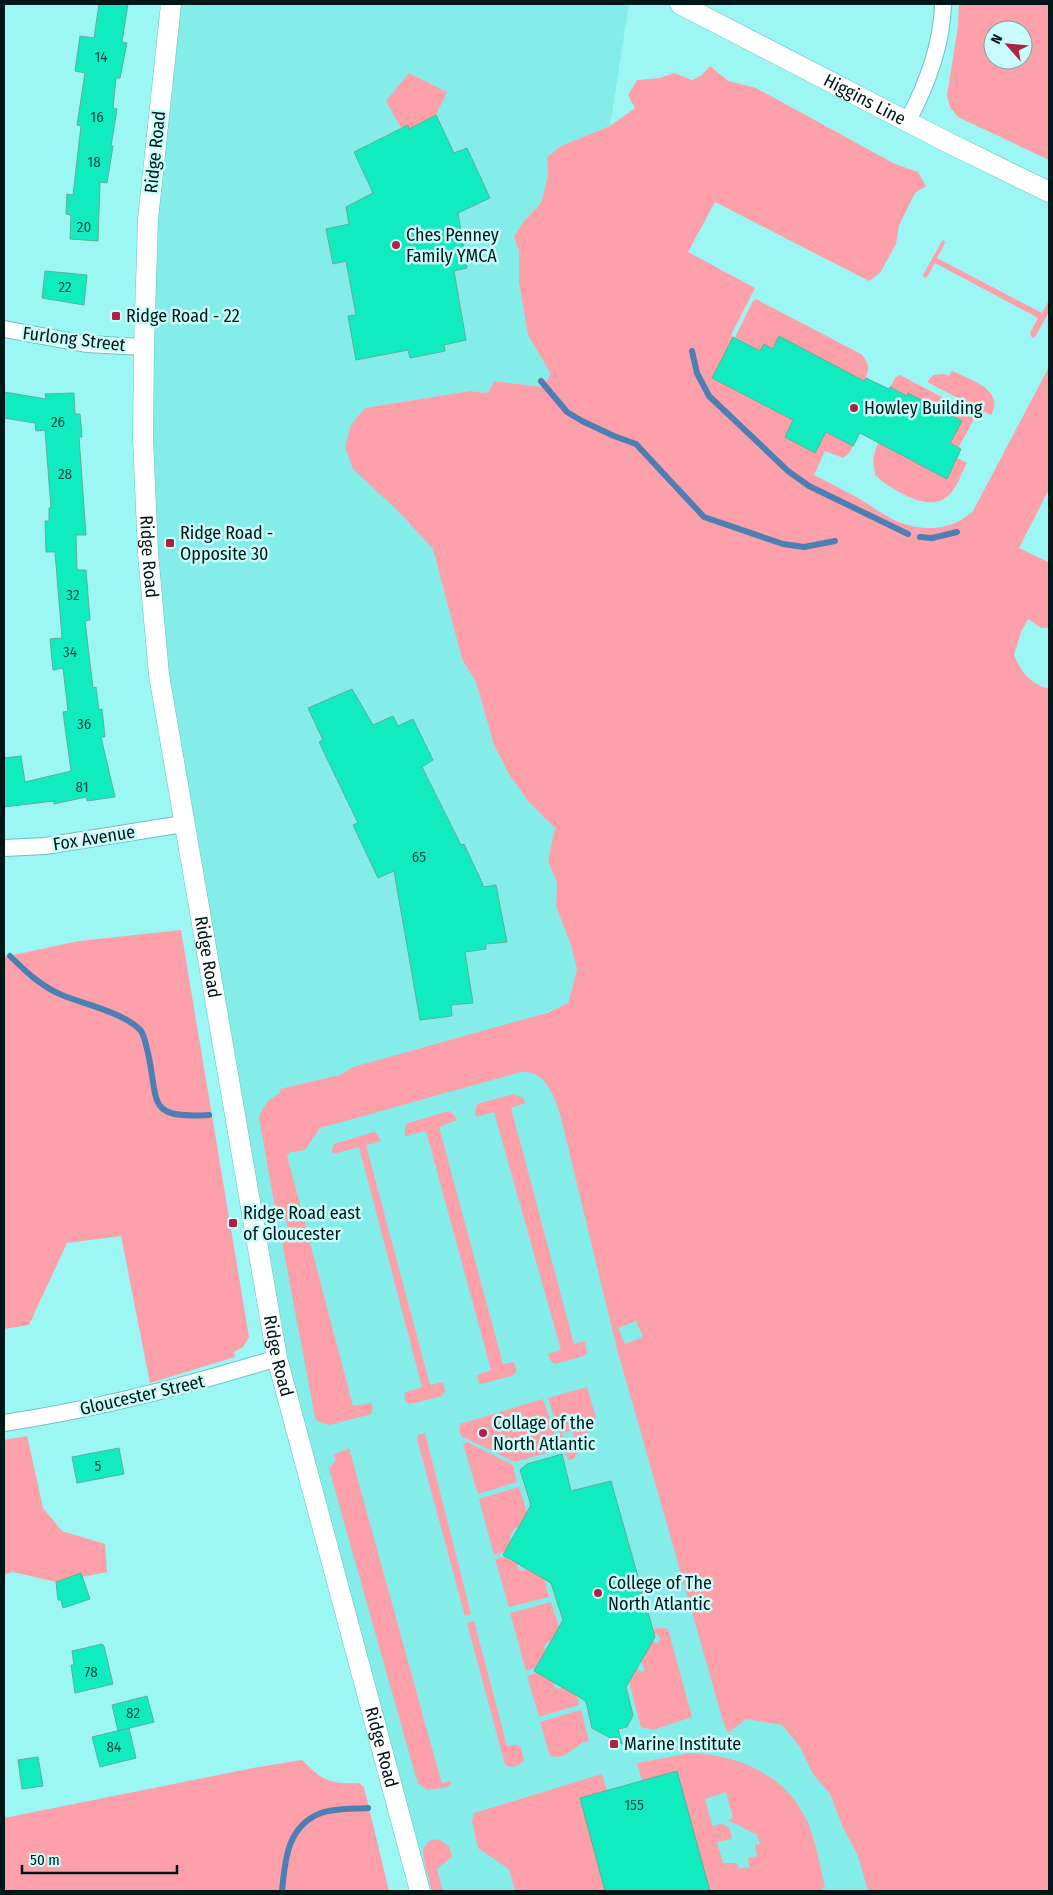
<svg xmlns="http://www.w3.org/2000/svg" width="1053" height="1895" font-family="'Fira Sans Condensed',sans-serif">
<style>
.built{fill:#84ece9}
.green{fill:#fda0aa;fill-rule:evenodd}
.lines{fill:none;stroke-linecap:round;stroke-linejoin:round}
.stream{stroke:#4c7fb3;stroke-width:6}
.building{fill:#11ebc0;stroke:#5eaf98}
.minor-casing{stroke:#68c3c1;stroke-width:18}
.tertiary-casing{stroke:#68c3c1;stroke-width:21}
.minor{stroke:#fff;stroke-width:16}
.tertiary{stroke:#fff;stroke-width:20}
.poi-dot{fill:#b11f44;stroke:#c9fdfb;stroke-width:2}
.labels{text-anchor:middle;stroke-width:5;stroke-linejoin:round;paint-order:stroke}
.number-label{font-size:15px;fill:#044c41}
.street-label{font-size:18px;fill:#001717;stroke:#c9fdfb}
.poi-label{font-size:18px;fill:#001717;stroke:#c9fdfb;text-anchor:start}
</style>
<rect width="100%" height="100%" fill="#9cf7f4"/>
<path class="built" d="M 171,4 L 629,4 L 610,126 L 561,146 L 547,157 L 548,176 L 541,203 L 523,222 L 514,237 L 519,250 L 519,283 L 528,335 L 551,374 L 542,387 L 494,381 L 488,393 L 470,391 L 365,408 L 396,509 L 433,549 L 462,659 L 476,682 L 494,745 L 510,776 L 529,802 L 555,828 L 548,861 L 557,883 L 556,906 L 571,945 L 577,970 L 568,1003 L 530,1019 L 923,1891 L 420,1891 L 290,1412 L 183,824 L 143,439 Z"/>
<path class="green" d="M 959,4 L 1049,4 L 1049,160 L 958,117 L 950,107 L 947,95 L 958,26 ZM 993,30 L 1023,30 L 1023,60 L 993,60 Z
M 710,66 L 728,81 L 756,88 L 895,164 L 918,172 L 926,186 L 915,193 L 899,225 L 896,244 L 880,273 L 869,281 L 715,202 L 688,252 L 755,288 L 731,335 L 733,337 L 712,378 L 793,420 L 785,437 L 815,453 L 826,432 L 853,446 L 849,453 L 843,458 L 825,451 L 814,475 C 828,482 843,490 858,498 C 870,505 882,514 894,520 C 921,532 951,532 973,511 L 1049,367 L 1049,489 L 1019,548 L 1048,562 L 1049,560 L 1049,628 L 1041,628 L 1028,619 L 1021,632 L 1014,655 C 1022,673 1029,683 1049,689 L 1049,1891 L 868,1891 L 858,1856 L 842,1825 L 830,1794 L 813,1774 L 800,1747 L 782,1725 L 746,1719 L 728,1733 L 723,1721 L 617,1349 L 560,1114 C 554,1095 545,1070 521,1072 L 320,1128 L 305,1150 L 291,1152 L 287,1155 L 353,1406 L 371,1403 L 373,1408 L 371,1414 L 368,1415 L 329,1425 L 317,1421 L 315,1417 L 280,1231 L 287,1230 L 287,1224 L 284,1213 L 276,1214 L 259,1117 C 264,1106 268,1099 279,1094 L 280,1089 L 340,1075 L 353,1067 L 547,1013 L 568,1003 L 577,970 L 571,945 L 556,906 L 557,883 L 548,861 L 555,828 L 529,802 L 510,776 L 494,745 L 476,682 L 462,659 L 433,549 L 396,509 L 353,469 L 345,447 L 351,425 L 365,408 L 470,391 L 488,393 L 494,381 L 542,387 L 551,374 L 528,335 L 519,283 L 519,251 L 514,237 L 523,222 L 541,203 L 548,176 L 547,157 L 561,146 L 610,126 L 635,108 L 628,95 L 637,80 L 660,78 L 674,73 L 692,80 L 702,75 ZM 636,1321 L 643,1337 L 625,1344 L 618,1328 Z
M 409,73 L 447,92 L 436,115 L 409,129 L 408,125 L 401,128 L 386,101 Z
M 944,240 L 945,243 L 937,258 L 1042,313 L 1049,300 L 1049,312 L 1035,337 L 1032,338 L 1030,333 L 1038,318 L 935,263 L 927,277 L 924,278 L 923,275 L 942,241 Z
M 756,299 L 861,354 C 870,364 870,369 864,381 L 779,337 L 773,349 L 764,344 L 760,351 L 735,337 L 753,301 Z
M 952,371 C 969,379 1006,390 991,415 L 927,382 L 933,375 L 944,374 L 949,376 Z
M 900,375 L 976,415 L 959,447 L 950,443 L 962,421 L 909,393 L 907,396 L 890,387 L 896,377 Z
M 878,443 L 947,479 L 957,458 L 967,463 C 961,474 956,492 944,499 C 925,511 889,488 875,475 L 873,458 Z
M 181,930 L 249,1337 L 243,1347 L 234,1352 L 235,1357 L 150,1383 L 121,1236 L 67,1243 L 29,1325 L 4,1329 L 4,957 L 79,941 Z
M 514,1094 L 524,1099 L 525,1103 L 511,1108 L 574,1344 L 585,1341 L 587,1353 L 584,1356 L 555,1364 L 551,1361 L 548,1354 L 561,1350 L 494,1112 L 476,1117 L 475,1114 L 477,1104 Z
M 449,1111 L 455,1116 L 457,1120 L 439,1127 L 503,1364 L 514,1362 L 517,1372 L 511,1376 L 482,1384 L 479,1383 L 477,1375 L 491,1370 L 426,1131 L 405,1136 L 405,1124 Z
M 374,1132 L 377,1134 L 381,1141 L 366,1145 L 430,1385 L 443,1382 L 445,1391 L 442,1396 L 410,1404 L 406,1402 L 404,1393 L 422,1387 L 359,1147 L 333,1154 L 332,1149 L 334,1144 Z
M 587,1387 L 596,1417 L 574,1459 L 568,1460 L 548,1398 ZM 572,1430 L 577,1446 L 568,1450 L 562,1433 Z
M 543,1399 L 560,1449 L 515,1462 L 461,1436 L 459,1429 L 460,1424 Z
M 425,1433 L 471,1614 L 465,1616 L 417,1439 L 418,1435 Z
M 27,1436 L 43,1508 L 62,1531 L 105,1544 L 107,1572 L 56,1582 L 13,1572 L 4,1574 L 4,1440 Z
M 467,1442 L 513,1465 L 517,1482 L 478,1494 L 463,1444 Z
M 349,1448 L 440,1777 L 442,1783 L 451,1781 L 451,1784 L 448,1787 L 427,1790 L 419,1784 L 415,1774 L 329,1469 L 336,1459 L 333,1455 Z
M 519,1487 L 527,1512 L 518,1528 L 515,1528 L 510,1536 L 511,1541 L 504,1552 L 494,1555 L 479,1499 Z
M 505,1557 L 518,1564 L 517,1568 L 522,1571 L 526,1568 L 544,1578 L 549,1597 L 509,1607 L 495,1559 Z
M 551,1602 L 559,1627 L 551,1641 L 548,1641 L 544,1647 L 545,1651 L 536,1667 L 526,1671 L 510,1613 Z
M 474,1621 L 507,1746 L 517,1745 L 521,1748 L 524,1761 C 519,1767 511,1768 505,1765 L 467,1623 Z
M 664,1628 L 668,1629 L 692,1717 L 653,1730 L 641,1727 L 629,1682 L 637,1669 L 642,1672 L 645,1670 L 641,1662 L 653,1641 L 657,1644 L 660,1640 L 659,1636 L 654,1633 L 653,1629 Z
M 537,1673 L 554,1683 L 554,1687 L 559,1689 L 562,1687 L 577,1696 L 579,1705 L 539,1717 L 527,1676 Z
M 581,1710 L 589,1741 C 574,1743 569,1761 550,1756 L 540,1722 Z
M 691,1753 C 737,1755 784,1774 805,1817 C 815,1836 820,1866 825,1887 L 818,1891 L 710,1891 L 677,1771 L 642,1781 L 637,1763 ZM 726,1792 L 733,1818 L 728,1820 L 757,1835 L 760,1844 L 755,1845 L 757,1856 L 748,1858 L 749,1867 L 739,1869 L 737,1863 L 723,1863 L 717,1842 L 732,1839 L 729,1827 L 722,1824 L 712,1826 L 705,1799 Z
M 302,1760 C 323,1781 329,1784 359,1783 L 364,1787 L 389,1891 L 4,1891 L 4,1818 L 253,1768 Z
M 602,1774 L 607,1790 L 580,1798 L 605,1891 L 515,1891 L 509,1869 L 478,1848 L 472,1821 L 474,1813 Z
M 438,1839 L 449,1846 L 452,1857 L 437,1869 L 443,1891 L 432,1891 L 424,1860 L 423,1849 L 429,1841 Z"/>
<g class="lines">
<path class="stream" d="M 692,351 L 697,373 L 709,396 L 788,471 L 809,486 L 908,534
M 541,381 L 567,412 L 582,421 L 614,436 L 636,444 L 704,517 L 783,544 L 804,547 L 835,541
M 920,537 L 932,538 L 957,532
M 10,956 C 25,971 42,987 62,995 C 83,1004 126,1013 141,1031 C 145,1037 146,1046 148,1053 C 159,1103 146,1119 209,1115
M 282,1891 C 285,1860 287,1826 321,1813 C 335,1808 353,1809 368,1808"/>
</g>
<path class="building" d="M 99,4 L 128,4 L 122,42 L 127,43 L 120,78 L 116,78 L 113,108 L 117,109 L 111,146 L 113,146 L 107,183 L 100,182 L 98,241 L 70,239 L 71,215 L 66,214 L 67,194 L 73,195 L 81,126 L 77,125 L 85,73 L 75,71 L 80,36 L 94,38 Z
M 436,115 L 454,153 L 467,148 L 490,198 L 458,213 L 467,268 L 454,271 L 466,340 L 444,345 L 445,351 L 410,358 L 408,350 L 356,360 L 348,316 L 356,315 L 346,261 L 333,264 L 326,229 L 349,224 L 346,207 L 373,193 L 354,152 L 408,125 L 409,129 Z
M 45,271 L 87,275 L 84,305 L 42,298 Z
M 779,336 L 864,381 L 866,378 L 889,389 L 890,387 L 907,396 L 908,393 L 962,421 L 950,443 L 961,449 L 947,479 L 860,433 L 853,446 L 826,432 L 815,453 L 785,437 L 793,420 L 712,378 L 733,337 L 760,351 L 764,344 L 773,349 Z
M 4,392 L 46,399 L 45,394 L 74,393 L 75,414 L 80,414 L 82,437 L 79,437 L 86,535 L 76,535 L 77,570 L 86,570 L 90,620 L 85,621 L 93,688 L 96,687 L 99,710 L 102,709 L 105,737 L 101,737 L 115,797 L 87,801 L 86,797 L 54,804 L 54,801 L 4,807 L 4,758 L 21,756 L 25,782 L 71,771 L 63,712 L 68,711 L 63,668 L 53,670 L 50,639 L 62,638 L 55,552 L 46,552 L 45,521 L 49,521 L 49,508 L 51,508 L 45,430 L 36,431 L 35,423 L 4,418 Z
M 352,689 L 373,725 L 393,716 L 398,726 L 413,719 L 433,760 L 422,767 L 461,845 L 464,844 L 484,887 L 496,885 L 507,942 L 486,944 L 486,949 L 465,952 L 473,1003 L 451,1005 L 452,1016 L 420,1020 L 394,871 L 378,878 L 353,825 L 358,823 L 319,742 L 323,740 L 308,708 Z
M 119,1448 L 124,1474 L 77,1483 L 72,1457 Z
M 562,1454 L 571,1491 L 611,1481 L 655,1637 L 626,1687 L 633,1715 L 627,1727 L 618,1729 L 622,1744 L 592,1728 L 586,1701 L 534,1671 L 563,1620 L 551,1583 L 503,1555 L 531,1505 L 520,1470 L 527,1464 Z
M 81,1573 L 90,1599 L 63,1608 L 61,1600 L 58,1600 L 56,1582 Z
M 102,1644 L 104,1646 L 113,1684 L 75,1693 L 71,1665 L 74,1665 L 72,1651 Z
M 147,1696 L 154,1722 L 118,1731 L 112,1705 Z
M 129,1728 L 136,1758 L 100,1767 L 92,1737 Z
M 38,1757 L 43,1786 L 22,1789 L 18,1760 Z
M 677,1771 L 710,1891 L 605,1891 L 580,1798 Z"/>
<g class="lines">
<g class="minor-casing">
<path id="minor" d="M 907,122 C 927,85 942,46 943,4
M 4,329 L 86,344 L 144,347
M 4,848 L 45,846 L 183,824
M 4,1423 C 97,1409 187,1386 277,1358"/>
</g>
<g class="tertiary-casing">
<g id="tertiary">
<path id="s1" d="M 171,4 L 148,219 L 144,347 L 143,439 L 148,553 L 159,675 L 277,1358 L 420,1891"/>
<path id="s2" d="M 680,4 L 945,141 L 1049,192"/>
</g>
</g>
<use href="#minor" class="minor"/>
<use href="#tertiary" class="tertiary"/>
</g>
<g class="poi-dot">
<circle cx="396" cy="245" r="5"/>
<rect x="111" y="311" width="10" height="10" rx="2.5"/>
<circle cx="854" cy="408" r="5"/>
<rect x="165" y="538" width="10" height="10" rx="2.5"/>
<rect x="228" y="1218" width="10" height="10" rx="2.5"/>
<circle cx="483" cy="1433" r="5"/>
<circle cx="598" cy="1593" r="5"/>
<rect x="609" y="1739" width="10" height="10" rx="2.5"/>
</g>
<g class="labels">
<g class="number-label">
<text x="101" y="62">14</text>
<text x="97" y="122">16</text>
<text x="94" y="167">18</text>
<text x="84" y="232">20</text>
<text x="65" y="292">22</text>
<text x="58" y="427">26</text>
<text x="65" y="479">28</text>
<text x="73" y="600">32</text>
<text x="70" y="657">34</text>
<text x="84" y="729">36</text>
<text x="82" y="792">81</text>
<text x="419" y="862">65</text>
<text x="98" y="1471">5</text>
<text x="91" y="1677">78</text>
<text x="133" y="1718">82</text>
<text x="114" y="1752">84</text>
<text x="634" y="1810">155</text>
</g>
<g class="street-label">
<text dy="6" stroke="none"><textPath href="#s2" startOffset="208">Higgins Line</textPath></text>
<text transform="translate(155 152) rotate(-84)" y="6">Ridge Road</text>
<text transform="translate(74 339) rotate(7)" y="6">Furlong Street</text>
<text dy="6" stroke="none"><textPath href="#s1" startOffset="554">Ridge Road</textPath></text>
<text transform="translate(94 838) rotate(-9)" y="6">Fox Avenue</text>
<text dy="6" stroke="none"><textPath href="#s1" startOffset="959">Ridge Road</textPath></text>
<text dy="6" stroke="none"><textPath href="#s1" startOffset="1364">Ridge Road</textPath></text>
<text transform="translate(142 1395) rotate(-13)" y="6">Gloucester Street</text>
<text dy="6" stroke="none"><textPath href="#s1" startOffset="1769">Ridge Road</textPath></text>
</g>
<g class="poi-label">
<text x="406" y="241">Ches Penney<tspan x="406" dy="21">Family YMCA</tspan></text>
<text x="126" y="322">Ridge Road - 22</text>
<text x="864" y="414">Howley Building</text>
<text x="180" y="539">Ridge Road -<tspan x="180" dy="21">Opposite 30</tspan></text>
<text x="243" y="1219">Ridge Road east<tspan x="243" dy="21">of Gloucester</tspan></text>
<text x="493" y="1429">Collage of the<tspan x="493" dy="21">North Atlantic</tspan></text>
<text x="608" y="1589">College of The<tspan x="608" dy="21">North Atlantic</tspan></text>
<text x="624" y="1750">Marine Institute</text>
</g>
</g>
<rect width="1053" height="1895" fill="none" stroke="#001717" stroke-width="10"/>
<g transform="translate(1008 45) rotate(297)"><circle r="24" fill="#c9fdfb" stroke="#79a1a0"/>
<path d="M0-4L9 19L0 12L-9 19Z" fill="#b11f44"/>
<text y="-8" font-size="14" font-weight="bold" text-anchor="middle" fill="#001717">N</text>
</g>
<path d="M22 1865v8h155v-8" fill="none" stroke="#001717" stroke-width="2.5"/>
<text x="30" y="1865" font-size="15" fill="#001717" stroke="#c9fdfb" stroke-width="4" paint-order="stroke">50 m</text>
</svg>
